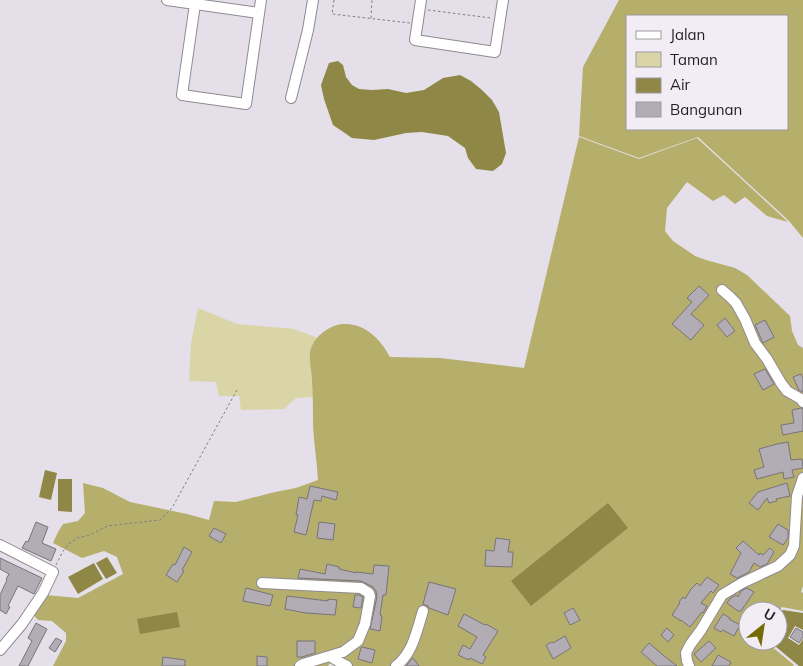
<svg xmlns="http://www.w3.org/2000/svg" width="803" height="666" font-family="Mulish,sans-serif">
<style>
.green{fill:#dad5a6}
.forest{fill:#b6ae6b;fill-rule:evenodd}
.water{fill:#8f8745}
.building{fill:#b2adb5;stroke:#77737b}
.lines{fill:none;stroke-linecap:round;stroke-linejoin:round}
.minor-casing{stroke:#8f8a92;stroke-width:12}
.path{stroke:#807d83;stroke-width:1;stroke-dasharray:2.5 2.5;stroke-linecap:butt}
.minor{stroke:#fff;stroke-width:10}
</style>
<rect width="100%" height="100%" fill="#e4dfe8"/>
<path class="green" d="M 198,308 L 237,324 L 294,329 L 318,338 L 314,397 L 296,398 L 284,409 L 241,410 L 239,396 L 219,396 L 216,382 L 189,381 L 191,343 Z"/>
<path class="forest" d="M 619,0 L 803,0 L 803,238 L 789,221 L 698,137 L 639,158 L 579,136 L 583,67 ZM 627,16 L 787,16 L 787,129 L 627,129 Z
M 579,137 L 639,159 L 697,138 L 788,222 L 767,216 L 745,197 L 735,204 L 724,195 L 713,201 L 687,182 L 667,208 L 665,231 L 673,241 L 695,256 L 706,260 L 735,268 L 747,275 L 790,316 L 792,331 L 798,345 L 803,348 L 803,586 L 801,592 L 803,593 L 803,611 L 782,607 L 778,611 L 748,611 L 748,641 L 765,641 L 794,665 L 793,666 L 336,666 L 330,663 L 328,666 L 53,666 L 66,641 L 66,633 L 52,621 L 38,620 L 32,613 L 46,595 L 78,598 L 123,574 L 117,557 L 104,551 L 82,558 L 53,543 L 58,532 L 63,524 L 78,521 L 85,513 L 83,483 L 103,488 L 130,502 L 187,514 L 209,520 L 214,501 L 236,502 L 275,492 L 296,488 L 318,480 C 317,462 314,444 313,426 C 313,411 313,395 312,380 C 312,370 307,355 312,346 C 317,334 333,323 346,324 C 367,325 380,339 390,357 L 440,358 L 524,368 Z"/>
<path class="water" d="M 338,61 L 343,65 L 346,77 L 352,85 L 359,89 L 372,90 L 388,89 L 406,93 L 424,90 L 443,78 L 460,75 L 471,81 L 482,90 L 492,100 L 499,112 L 506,153 L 502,164 L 493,171 L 476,169 L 468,158 L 465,148 L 448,136 L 422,132 L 406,133 L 374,140 L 352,138 L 333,125 L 324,99 L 321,85 L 329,63 Z
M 45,470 L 57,473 L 51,500 L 39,497 Z
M 58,479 L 72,479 L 72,512 L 58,511 Z
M 608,503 L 628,528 L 531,606 L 511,581 Z
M 107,557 L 117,573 L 106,579 L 96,563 Z
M 94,563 L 103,579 L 78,594 L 68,577 Z
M 783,610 L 803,613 L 803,630 L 795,626 L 788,638 L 799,645 L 803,639 L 803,666 L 799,666 L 769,641 L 778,641 L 778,615 Z
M 177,612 L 180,627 L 140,634 L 137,619 Z"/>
<path class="building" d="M 699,286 L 709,295 L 691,314 L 704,325 L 691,340 L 672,324 L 692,302 L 687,298 Z
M 725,318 L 735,331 L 727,337 L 717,325 Z
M 765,320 L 774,337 L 763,343 L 755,325 Z
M 765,369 L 774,384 L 763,390 L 754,374 Z
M 801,374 L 803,378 L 803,392 L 799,390 L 793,377 Z
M 801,408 L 803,409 L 803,431 L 783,435 L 781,425 L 794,423 L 792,410 Z
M 788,442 L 791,460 L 802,459 L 803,468 L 792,470 L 794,477 L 784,479 L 783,472 L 757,479 L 754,470 L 764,467 L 759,449 L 777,444 Z
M 787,483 L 790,496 L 776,499 L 777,501 L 769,503 L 767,498 L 758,510 L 749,503 L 758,492 Z
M 310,486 L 338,492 L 336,500 L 322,496 L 321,501 L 314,500 L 306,535 L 294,532 L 298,515 L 296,515 L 299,497 L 307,499 Z
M 36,522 L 48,527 L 42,543 L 56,549 L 51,561 L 22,548 L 26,541 L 28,542 Z
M 319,522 L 335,524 L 333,540 L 317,538 Z
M 778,524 L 788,530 L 788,538 L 783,545 L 769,537 Z
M 214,528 L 226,534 L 221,543 L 209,536 Z
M 496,538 L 510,540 L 508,552 L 513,552 L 512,567 L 485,566 L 486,550 L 494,551 Z
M 743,541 L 759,555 L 760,553 L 763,555 L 770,548 L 774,552 L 767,564 L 760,567 L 754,563 L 749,572 L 737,578 L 730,574 L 741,553 L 736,548 Z
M 184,547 L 192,552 L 182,570 L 184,571 L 177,582 L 166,575 L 173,564 L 175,565 Z
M 0,558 L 42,578 L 34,594 L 18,586 L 8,606 L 10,607 L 6,614 L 0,610 L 0,595 L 7,580 L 6,579 L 9,574 L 0,569 Z
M 327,564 L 339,567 L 339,569 L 356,573 L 356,572 L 373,574 L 374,565 L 389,566 L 386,595 L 383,595 L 380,615 L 382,616 L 380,631 L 370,629 L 377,597 L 376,591 L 373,587 L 361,581 L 298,578 L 300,569 L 325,574 Z
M 707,577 L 719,585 L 713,593 L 711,591 L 701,603 L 707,606 L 703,613 L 702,612 L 690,627 L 681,620 L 681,621 L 672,615 L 680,603 L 679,602 L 683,597 L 685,599 L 691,589 L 697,583 L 700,586 Z
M 429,582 L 456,589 L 448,615 L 429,608 L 428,606 L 423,604 Z
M 246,588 L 273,595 L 270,606 L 243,601 Z
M 747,588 L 754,592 L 741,611 L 738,611 L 727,603 L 731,598 L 736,595 L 738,597 L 741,591 Z
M 355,595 L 359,595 L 363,597 L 361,608 L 353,607 Z
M 287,596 L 328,601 L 328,599 L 337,600 L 335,615 L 306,613 L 285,609 Z
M 573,608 L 580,620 L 570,625 L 564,613 Z
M 464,614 L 485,625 L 486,624 L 498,631 L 483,655 L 486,657 L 482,664 L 470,658 L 469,660 L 458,655 L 463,645 L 470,649 L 477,637 L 458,626 Z
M 723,614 L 730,618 L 729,619 L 740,625 L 734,636 L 723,630 L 721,632 L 714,628 Z
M 36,623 L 47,629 L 28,666 L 19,666 L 32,641 L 28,638 Z
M 667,628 L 674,635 L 668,642 L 661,635 Z
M 796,628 L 803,632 L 803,637 L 799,643 L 790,637 Z
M 565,636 L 571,648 L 553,659 L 546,645 L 552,642 L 553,643 Z
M 56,638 L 62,641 L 55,652 L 49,648 Z
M 297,641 L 315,641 L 315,653 L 302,657 L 297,657 Z
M 709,641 L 716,648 L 701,662 L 694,654 Z
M 649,643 L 663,655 L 677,666 L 657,666 L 641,652 Z
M 362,647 L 375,650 L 372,663 L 358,659 L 361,648 Z
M 718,655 L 731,662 L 729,666 L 712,666 Z
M 257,656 L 267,657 L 267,666 L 257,666 Z
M 163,657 L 185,660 L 185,666 L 162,666 Z
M 413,658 L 419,666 L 406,666 L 412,659 Z"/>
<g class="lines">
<g class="minor-casing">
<path id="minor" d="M 167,0 L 259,13
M 421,0 L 415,40 L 495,52 L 503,0
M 195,4 L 182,95 L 246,104 L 261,0
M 291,98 L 308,30 L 313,0
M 722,290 L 729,296 L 736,303 L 745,319 L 755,343 L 767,359 L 781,383 L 787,391 L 801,399 L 803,402
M 0,545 L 53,572 L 43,593 L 22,624 L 0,650
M 262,583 L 361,588 L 369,593 L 370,596 L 365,624 L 358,641 L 343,652 L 303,664 L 300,666
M 330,656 L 341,663 L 347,666
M 396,666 C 413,653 417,630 423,611
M 689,666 L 687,661 L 686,653 L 690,645 L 701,630 L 722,595 L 742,583 L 778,566 L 790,555 L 794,546 L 797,496 L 803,478"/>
</g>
<path class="path" d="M 334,0 L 332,14 L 410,23
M 428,10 L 491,18
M 371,18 L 372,0
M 56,565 L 63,551 L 69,544 L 77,538 L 90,535 L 107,526 L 160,520 L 172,508 L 238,388"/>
<use href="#minor" class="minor"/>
</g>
<rect x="626" y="15" width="162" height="115" fill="#f2ecf5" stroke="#9e9aa1"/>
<rect x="636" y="31" width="25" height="8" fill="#ffffff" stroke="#9e9aa1"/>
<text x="670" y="40" font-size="15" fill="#211f23">Jalan</text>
<rect x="636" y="52" width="25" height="15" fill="#dad5a6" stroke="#9e9aa1"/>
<text x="670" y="65" font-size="15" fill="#211f23">Taman</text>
<rect x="636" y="78" width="25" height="15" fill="#8f8745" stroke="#9e9aa1"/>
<text x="670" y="90" font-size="15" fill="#211f23">Air</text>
<rect x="636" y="102" width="25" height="15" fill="#b2adb5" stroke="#9e9aa1"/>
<text x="670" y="115" font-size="15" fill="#211f23">Bangunan</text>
<g transform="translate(763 626) rotate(30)"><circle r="24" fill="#f2ecf5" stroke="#9e9aa1"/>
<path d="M0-4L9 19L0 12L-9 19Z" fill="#756a03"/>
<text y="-8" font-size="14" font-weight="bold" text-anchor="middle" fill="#211f23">U</text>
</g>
</svg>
